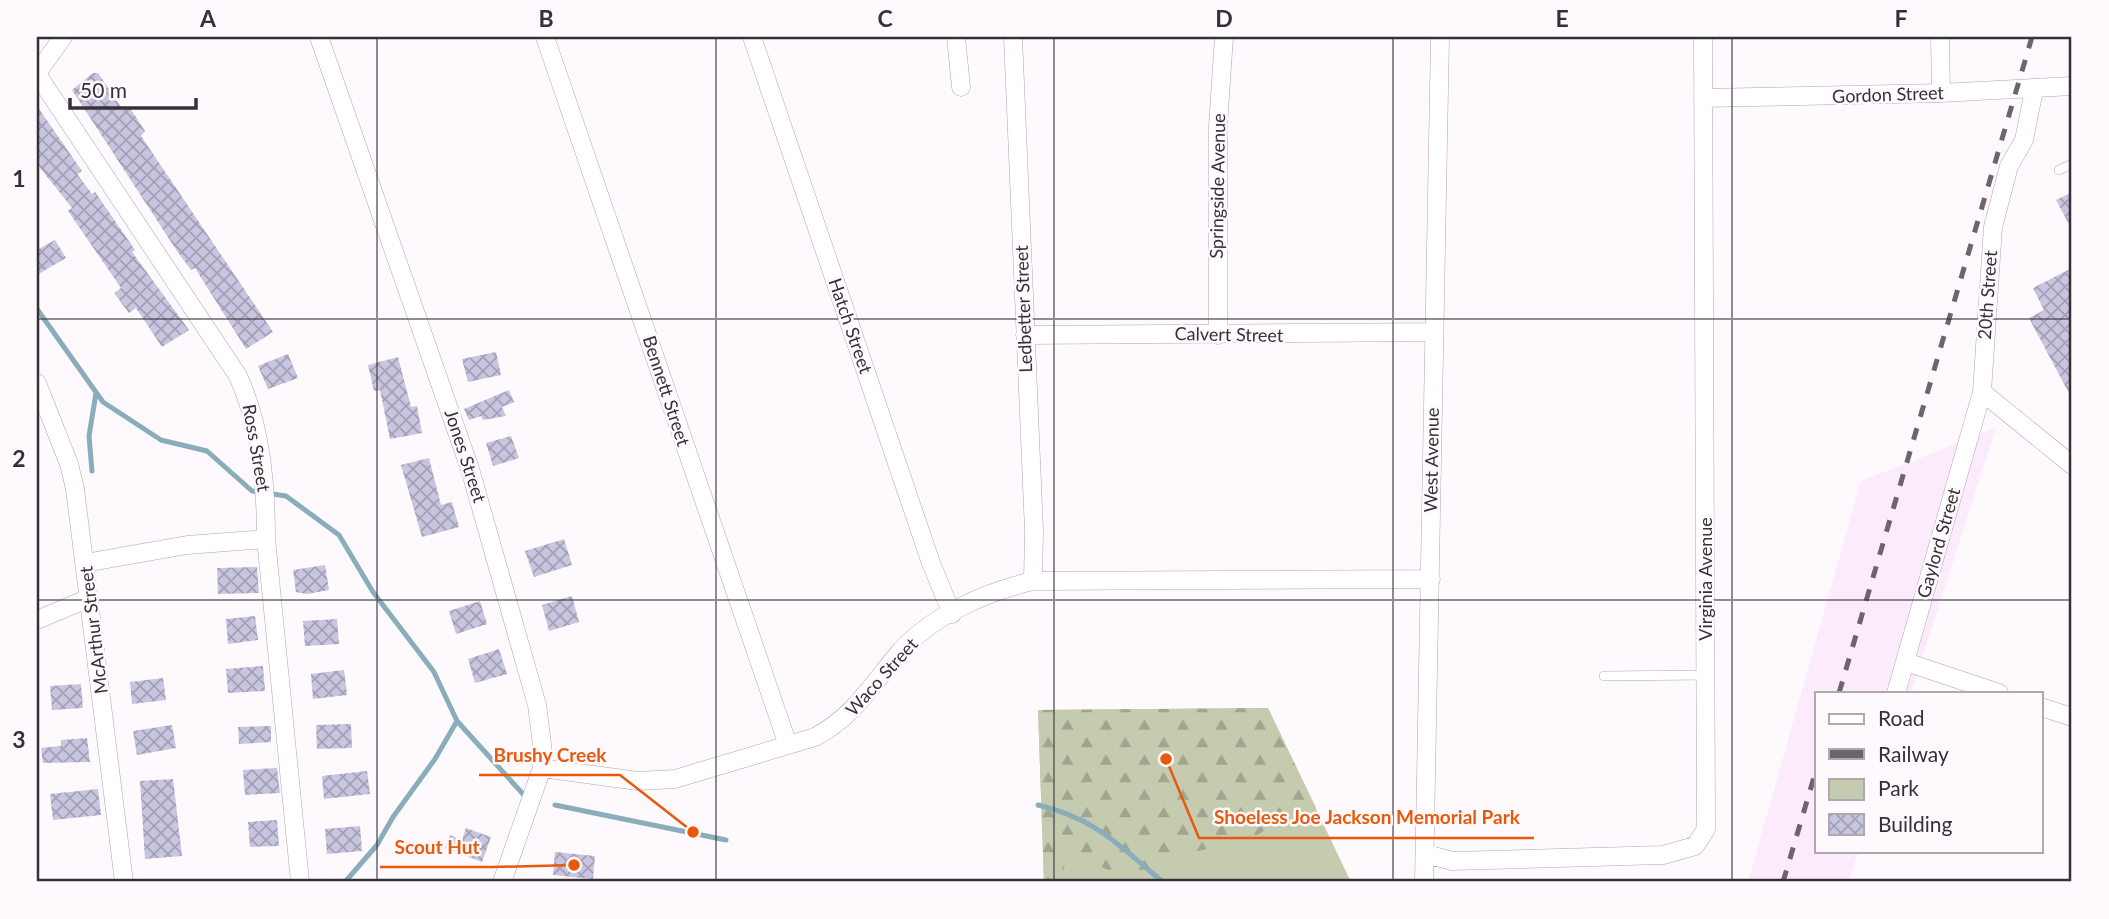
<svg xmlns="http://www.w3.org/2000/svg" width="2109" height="919" font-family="Lato,sans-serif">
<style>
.built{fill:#fcecfb}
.green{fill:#c5cbaf}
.forest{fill:url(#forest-firs)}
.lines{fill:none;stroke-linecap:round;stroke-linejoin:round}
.stream{stroke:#89adbb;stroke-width:5}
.building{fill:url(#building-cross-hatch)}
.lane-casing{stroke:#b4a1b4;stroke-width:10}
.street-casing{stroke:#b4a1b4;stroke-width:19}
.lane{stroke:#fff;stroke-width:9}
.street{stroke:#fff;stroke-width:18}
.rail{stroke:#6c656c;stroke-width:5;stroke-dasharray:12 12;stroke-linecap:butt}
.grid{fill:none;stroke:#383038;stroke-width:2;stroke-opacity:0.55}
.labels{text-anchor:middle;stroke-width:5;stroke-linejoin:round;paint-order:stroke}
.street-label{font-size:18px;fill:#383038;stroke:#fef9fd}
.leader{fill:none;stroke:#e8590c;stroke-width:2.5}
.callout-dot{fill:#e8590c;stroke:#fef9fd;stroke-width:2.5}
.callout-label{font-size:19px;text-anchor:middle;font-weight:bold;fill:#e8590c;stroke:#fef9fd;stroke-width:5;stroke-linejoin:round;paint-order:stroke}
.neatline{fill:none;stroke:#383038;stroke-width:2.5}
.grid-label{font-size:23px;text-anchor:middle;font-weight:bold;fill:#383038}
</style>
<defs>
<pattern id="forest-firs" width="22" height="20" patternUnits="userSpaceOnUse" patternTransform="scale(1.75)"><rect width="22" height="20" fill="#c5cbaf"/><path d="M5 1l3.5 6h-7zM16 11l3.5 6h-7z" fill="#a1a58f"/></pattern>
<pattern id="building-cross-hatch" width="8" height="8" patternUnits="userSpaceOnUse" patternTransform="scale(1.75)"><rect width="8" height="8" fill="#c7c5df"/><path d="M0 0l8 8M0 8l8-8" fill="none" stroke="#a3a0b6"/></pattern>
</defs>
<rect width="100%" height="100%" fill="#fef9fd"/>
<path class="built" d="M 1996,428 L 1911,693 L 1817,693 L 1817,851 L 1859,851 L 1848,882 L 1748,882 L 1861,481 Z"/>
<path class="green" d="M 1268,708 L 1351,882 L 1044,882 L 1038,710 Z"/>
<path class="forest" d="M 1268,708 L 1316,808 L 1309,815 L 1283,818 L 1250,840 L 1179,855 L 1147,882 L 1135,882 L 1068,852 L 1060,882 L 1044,882 L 1038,710 Z"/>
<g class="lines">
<path class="stream" d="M 37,309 L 103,402 L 161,440 L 207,451 L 252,491 L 286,496 L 339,535 L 373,592 L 434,672 L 457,721 L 523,794
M 92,471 L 89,436 L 96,393
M 555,805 L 726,840
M 1038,805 C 1097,819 1118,845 1163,882
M 345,882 L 377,845 L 393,817 L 435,759 L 457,721"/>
</g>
<path class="building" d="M 93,73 L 98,73 L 123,110 L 130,108 L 145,131 L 141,136 L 273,332 L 246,349 L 195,268 L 191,270 L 177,251 L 72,90 Z
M 37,106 L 82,171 L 77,174 L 92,194 L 95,192 L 135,250 L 132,252 L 189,330 L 162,347 L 136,308 L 129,313 L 114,293 L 121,288 L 68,211 L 72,208 L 37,164 Z
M 2072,192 L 2072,230 L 2056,200 Z
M 55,240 L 66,258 L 37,275 L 37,250 Z
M 2072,268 L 2072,399 L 2029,318 L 2044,310 L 2033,288 Z
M 496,352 L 501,375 L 468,382 L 462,359 Z
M 288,354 L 298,378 L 268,389 L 258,366 Z
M 398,357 L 411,407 L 417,406 L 422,433 L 390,439 L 380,390 L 374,391 L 368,365 Z
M 509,390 L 514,402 L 502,407 L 506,416 L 483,420 L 481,416 L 469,420 L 464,409 Z
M 511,436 L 519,458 L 493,466 L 486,443 Z
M 429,458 L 441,505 L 452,502 L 459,527 L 422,537 L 401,465 Z
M 564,539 L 572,565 L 534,577 L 525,551 Z
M 325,565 L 329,590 L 307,594 L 296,592 L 293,570 Z
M 257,567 L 259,593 L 218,594 L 217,568 Z
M 572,596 L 579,622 L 549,631 L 542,605 Z
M 480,601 L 487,624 L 456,634 L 449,611 Z
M 255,616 L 258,640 L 228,644 L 226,619 Z
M 337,619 L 339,644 L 305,646 L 303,621 Z
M 499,649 L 507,674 L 475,683 L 468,659 Z
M 263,666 L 265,691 L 228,693 L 226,669 Z
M 344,670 L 347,695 L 313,699 L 311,674 Z
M 163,678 L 166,700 L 132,704 L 130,682 Z
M 81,684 L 83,708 L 52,710 L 50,686 Z
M 351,724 L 352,748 L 317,749 L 316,725 Z
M 172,725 L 176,748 L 137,755 L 133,731 Z
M 271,726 L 271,742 L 239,744 L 238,727 Z
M 87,738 L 90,762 L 43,763 L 41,748 L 61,746 L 61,740 Z
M 277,768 L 280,793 L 245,795 L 243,770 Z
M 367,771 L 370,794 L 324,799 L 322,776 Z
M 173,779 L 182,856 L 145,859 L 140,781 Z
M 98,789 L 101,815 L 53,820 L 50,794 Z
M 277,820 L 279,846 L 250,847 L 248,822 Z
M 360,826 L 362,851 L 327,854 L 325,829 Z
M 466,828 L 491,837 L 482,862 L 445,848 L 450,835 L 462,840 Z
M 555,852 L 595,856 L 593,879 L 553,875 Z"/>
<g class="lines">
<g class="lane-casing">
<path id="lane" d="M 2059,170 L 2072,164
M 1604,676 L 1707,675"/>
</g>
<g class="street-casing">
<path id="street" d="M 319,37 L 470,469 L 537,705 L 542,744 L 542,768 L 502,882
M 545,37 L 788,745
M 752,37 L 931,563 L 952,614
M 956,37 L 961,87
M 1013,37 L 1034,531 L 1033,581
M 1940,37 L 1941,93
M 37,73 L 63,37
M 37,74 L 238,376 C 261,426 266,484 266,539 L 300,882
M 2034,90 L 2024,140 L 2009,166 L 1993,227 L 1982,392 L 2072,465
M 1703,98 L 1941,93 L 2072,86
M 1025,335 L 1434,332
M 1218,335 L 1218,126 L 1224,37
M 37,383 L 69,464 L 75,489 L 124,882
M 85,563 L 187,545 L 266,539
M 37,620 L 89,598
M 1906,662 L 1999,693
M 1896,693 L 1982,392
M 2041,707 L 2072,717
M 542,768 L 638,781 L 675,779 L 815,737 C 853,717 871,686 898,654 C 931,616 985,592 1033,581 L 1431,579
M 1426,854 L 1452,861 L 1663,855 L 1695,846 L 1706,829 L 1703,37
M 1424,882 L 1440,37"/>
</g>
<use href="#lane" class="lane"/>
<use href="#street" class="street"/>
<path class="rail" d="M 1839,693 L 2032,37
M 1783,882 L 1817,767"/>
</g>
<path class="grid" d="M 377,37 L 377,882M 716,37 L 716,882M 1054,37 L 1054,882M 1393,37 L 1393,882M 1732,37 L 1732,882M 37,319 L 2072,319M 37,600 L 2072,600"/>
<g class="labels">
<g class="street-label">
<text transform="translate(1888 95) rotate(-2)" y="6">Gordon Street</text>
<text transform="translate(1218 186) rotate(-89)" y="6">Springside Avenue</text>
<text transform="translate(1988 295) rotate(-86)" y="6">20th Street</text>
<text transform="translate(1024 309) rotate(-92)" y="6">Ledbetter Street</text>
<text transform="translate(850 326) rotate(71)" y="6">Hatch Street</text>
<text transform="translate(1229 335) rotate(1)" y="6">Calvert Street</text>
<text transform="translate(666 391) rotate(72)" y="6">Bennett Street</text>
<text transform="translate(256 448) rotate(80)" y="6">Ross Street</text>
<text transform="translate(465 456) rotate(72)" y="6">Jones Street</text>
<text transform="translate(1432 460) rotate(-89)" y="6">West Avenue</text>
<text transform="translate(1939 543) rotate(-74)" y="6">Gaylord Street</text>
<text transform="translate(1706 579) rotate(-90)" y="6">Virginia Avenue</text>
<text transform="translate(94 630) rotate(-97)" y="6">McArthur Street</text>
<text transform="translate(882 677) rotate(-48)" y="6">Waco Street</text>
</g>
</g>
<path class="leader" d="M693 832L620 775H479M1166 759L1199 838H1534M574 865L493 867H380"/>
<g class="callout-dot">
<circle cx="693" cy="832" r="7"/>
<circle cx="1166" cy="759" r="7"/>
<circle cx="574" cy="865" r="7"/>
</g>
<g class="callout-label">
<text x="550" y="762">Brushy Creek</text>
<text x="1367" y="824">Shoeless Joe Jackson Memorial Park</text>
<text x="437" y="854">Scout Hut</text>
</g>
<rect width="2109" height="919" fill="none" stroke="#fef9fd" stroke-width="77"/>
<rect x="1815" y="692" width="228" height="161" fill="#fef9fd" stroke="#afa9ae" stroke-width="2"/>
<rect x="1829" y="714" width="35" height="10" fill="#ffffff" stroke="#afa9ae" stroke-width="2"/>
<text x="1878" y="726" font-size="21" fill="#383038">Road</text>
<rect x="1829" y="749" width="35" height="10" fill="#6c656c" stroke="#afa9ae" stroke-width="2"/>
<text x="1878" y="762" font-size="21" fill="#383038">Railway</text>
<rect x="1829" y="779" width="35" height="21" fill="#c5cbaf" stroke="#afa9ae" stroke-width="2"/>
<text x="1878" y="796" font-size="21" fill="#383038">Park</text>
<rect x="1829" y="814" width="35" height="21" fill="url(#building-cross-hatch)" stroke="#afa9ae" stroke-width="2"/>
<text x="1878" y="832" font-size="21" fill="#383038">Building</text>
<path d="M70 98v10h126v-10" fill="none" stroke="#383038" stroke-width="3.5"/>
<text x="80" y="98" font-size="21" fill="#383038" stroke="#fef9fd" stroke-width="5" paint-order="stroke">50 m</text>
<rect x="38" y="38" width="2032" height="842" class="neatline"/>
<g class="grid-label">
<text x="208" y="27">A</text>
<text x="546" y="27">B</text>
<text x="885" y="27">C</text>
<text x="1224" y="27">D</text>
<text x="1562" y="27">E</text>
<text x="1901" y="27">F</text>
<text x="19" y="187">1</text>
<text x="19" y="467">2</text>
<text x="19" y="748">3</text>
</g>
</svg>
